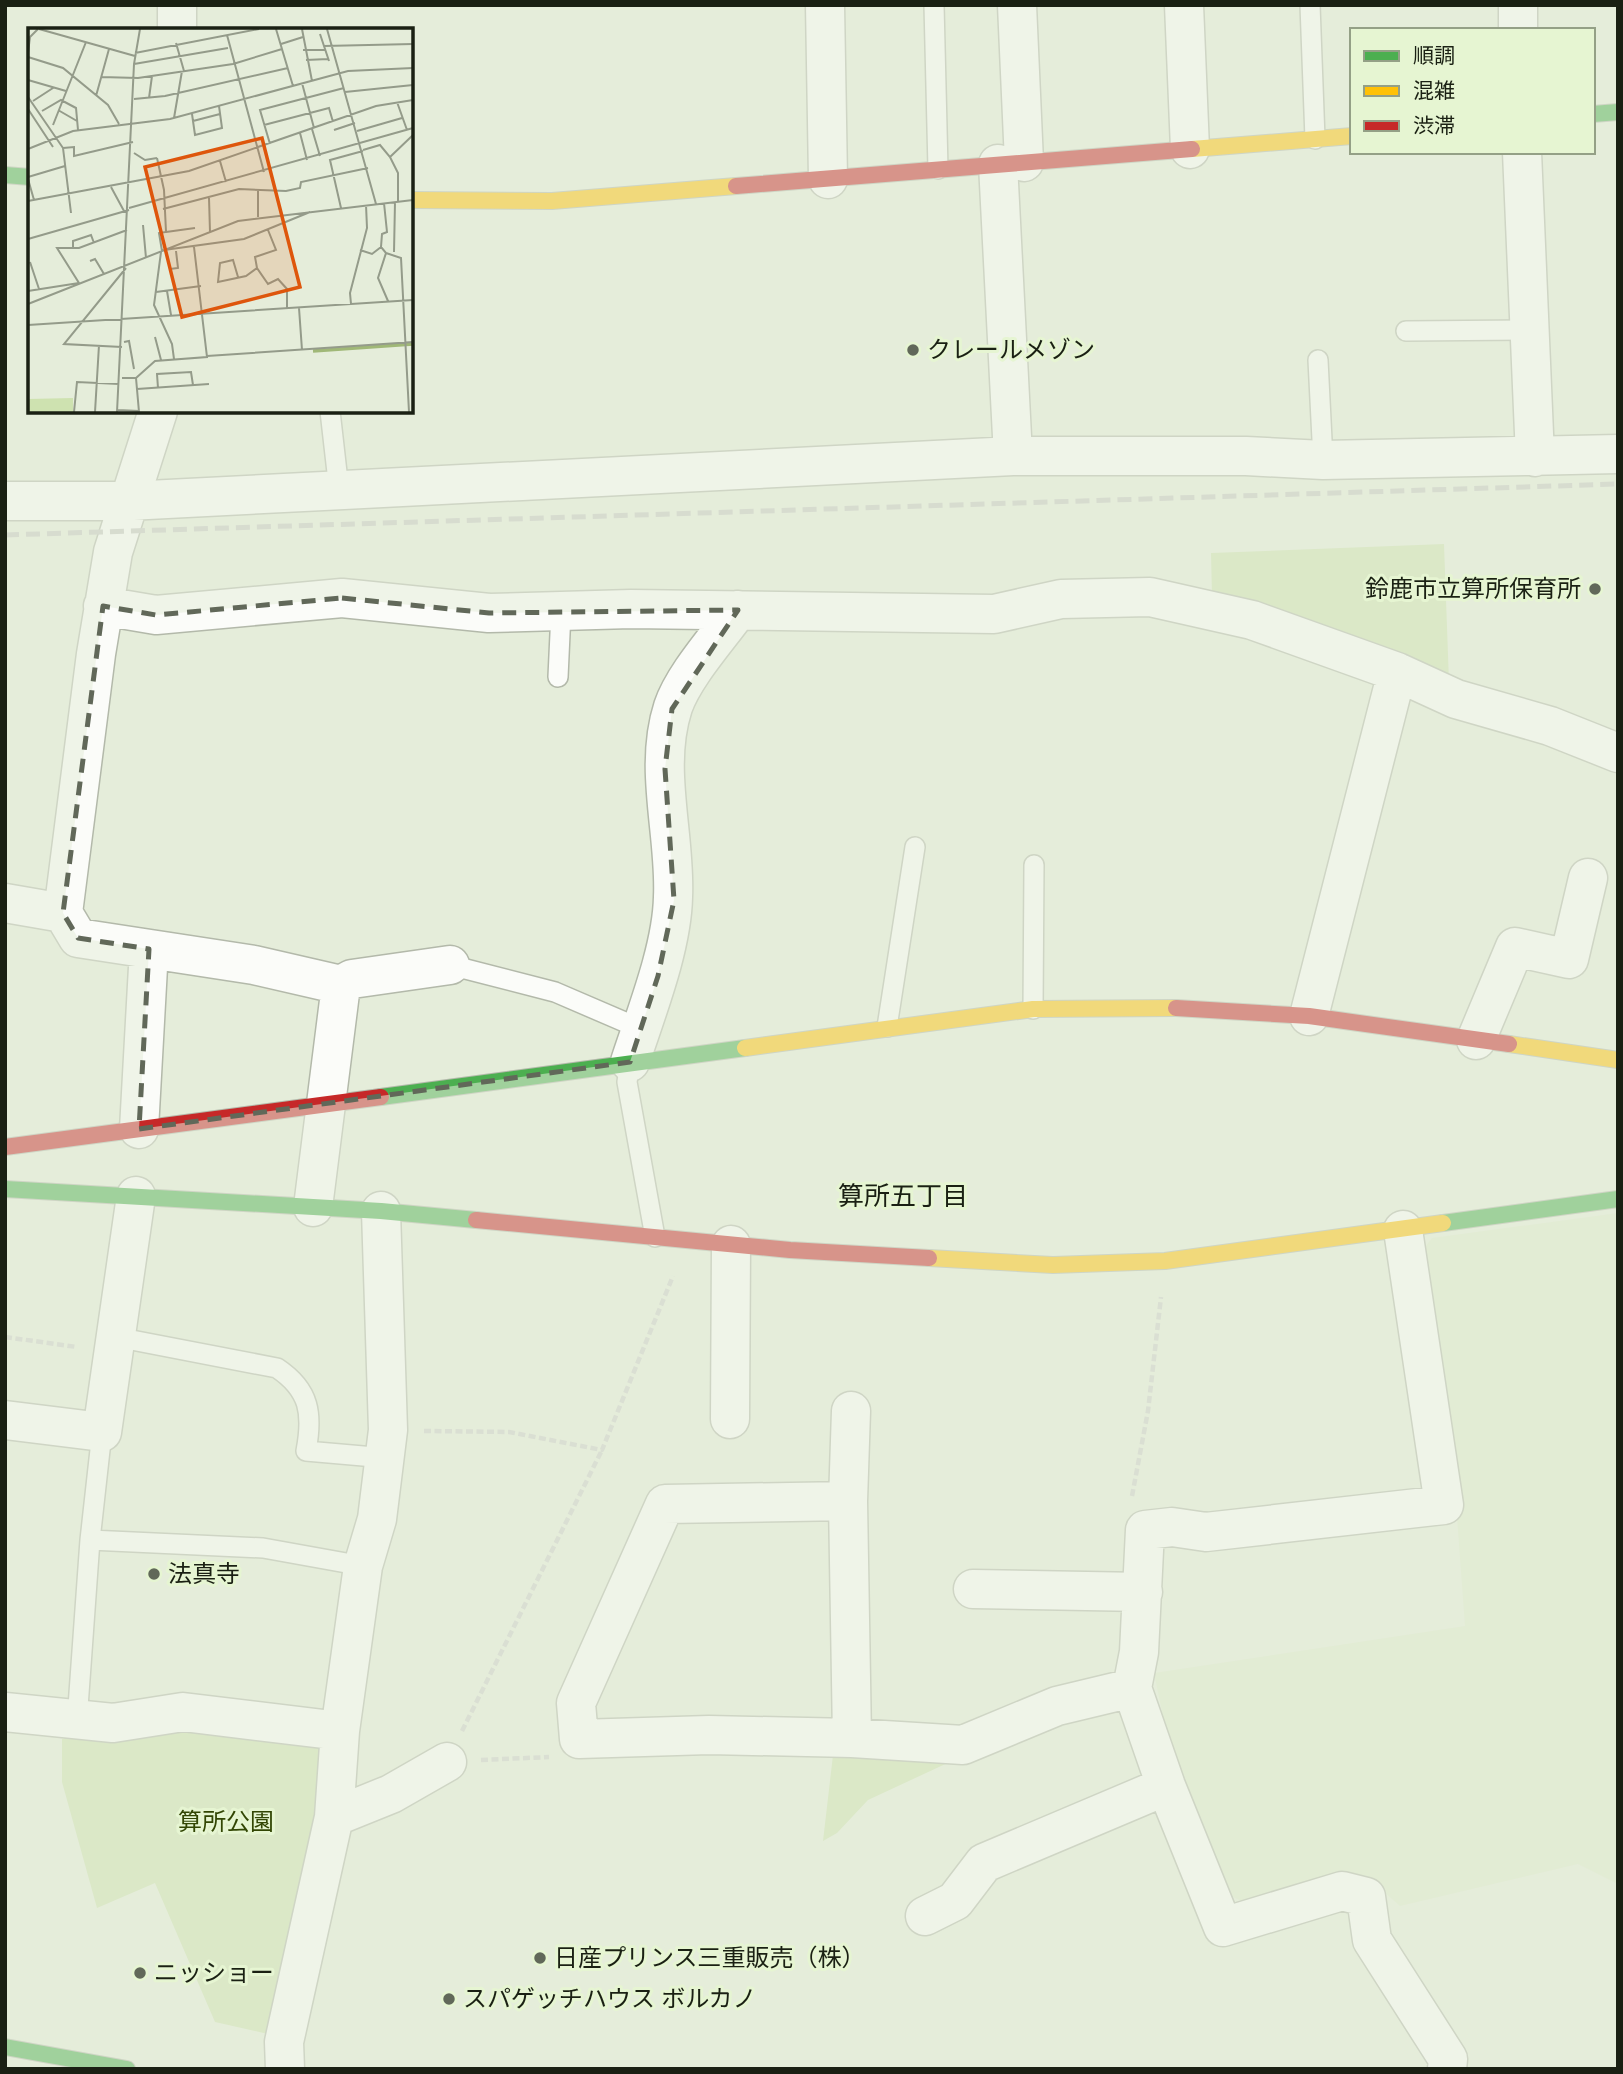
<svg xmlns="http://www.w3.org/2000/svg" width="1623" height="2074" font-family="'Space Grotesk','Noto Sans JP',sans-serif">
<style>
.built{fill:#deebcc}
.green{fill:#cee2b0}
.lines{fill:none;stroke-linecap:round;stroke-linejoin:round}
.lane-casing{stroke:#b3b9aa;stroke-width:22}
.street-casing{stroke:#b3b9aa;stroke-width:41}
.fast-casing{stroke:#b3b9aa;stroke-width:18}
.slow-casing{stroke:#b3b9aa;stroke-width:18}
.jam-casing{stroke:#b3b9aa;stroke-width:18}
.path{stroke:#cccec9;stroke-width:4.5;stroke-dasharray:7 3.5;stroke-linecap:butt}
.lane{stroke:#fbfcf9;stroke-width:19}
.street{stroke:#fbfcf9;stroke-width:38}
.fast{stroke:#4caf50;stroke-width:16}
.slow{stroke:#ffc107;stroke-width:16}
.jam{stroke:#c62828;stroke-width:16}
.rail{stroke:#c5c7c2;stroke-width:5;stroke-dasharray:14 7;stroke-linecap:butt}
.marked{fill:none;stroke:#616859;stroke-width:5;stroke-dasharray:14 9;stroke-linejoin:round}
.poi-dot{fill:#616859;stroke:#e6f5d2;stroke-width:2.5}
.labels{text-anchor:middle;stroke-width:6;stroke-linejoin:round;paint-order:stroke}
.poi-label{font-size:24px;fill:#1a2013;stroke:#e6f5d2;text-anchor:start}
.park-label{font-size:24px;fill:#324604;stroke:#e6f5d2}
.neighbourhood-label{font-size:26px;fill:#1a2013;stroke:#e6f5d2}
.inset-river{fill:none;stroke:#a0b877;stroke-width:3.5}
.inset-road{fill:none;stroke:#949b8a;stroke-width:2}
.view{fill:#de560c;fill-opacity:0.15;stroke:#de560c;stroke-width:3.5}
.inset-edge{fill:none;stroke:#1a2013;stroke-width:3.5}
</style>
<rect width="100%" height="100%" fill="#e5edda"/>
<path class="built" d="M 1618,1213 L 1618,1884 L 1578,1864 L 1400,1906 L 1365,1875 L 1253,1906 L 1233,1897 L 1170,1750 L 1154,1673 L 1465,1626 L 1457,1517 L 1419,1255 L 1432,1238 Z"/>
<path class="green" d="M 1444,544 L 1449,682 L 1212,597 L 1211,553 Z
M 185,1720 L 334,1747 L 268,2034 L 215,2022 L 155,1883 L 97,1908 L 62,1782 L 62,1739 L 91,1732 Z
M 833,1755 L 954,1760 L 868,1800 L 837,1833 L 823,1841 Z"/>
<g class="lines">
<g class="lane-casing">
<path id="lane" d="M 934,5 L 938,169
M 1310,5 L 1315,139
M 1406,331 L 1530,330
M 1318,360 L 1323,460
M 330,411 L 339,490
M 558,677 L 561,612
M 450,965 L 555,992 L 641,1029
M 1033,1009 L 1034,865
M 887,1027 L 915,847
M 630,1062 L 627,1082 L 655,1237
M 116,1337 L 277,1368 C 310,1390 313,1414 306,1451 L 386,1458
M 90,1540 L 263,1548 L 363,1566
M 77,1721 L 90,1540 L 102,1432"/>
</g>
<g class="street-casing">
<path id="street" d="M 825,5 L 828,179
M 1017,5 L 1024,162
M 1184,5 L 1190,149
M 1518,5 L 1518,30
M 177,30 L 177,5
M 1522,152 L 1535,457
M 998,164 L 1013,456
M 5,501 L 128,501 L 1013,456 L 1246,456 L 1323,460 L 1618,454
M 103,606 L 156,615 L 342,598 L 489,613 L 631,609 L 994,614 L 1061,599 L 1150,597 L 1252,620 L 1397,672 L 1456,699 L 1550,726 L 1618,753
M 5,903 L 63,913 L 96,654 L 113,552 L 158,411
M 63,913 L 78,938 L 254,965 L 341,985 L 352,979 L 450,965
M 1309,1016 L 1397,672
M 1476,1040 L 1515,947 L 1569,959 L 1588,878
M 630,1062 C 646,1013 672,948 673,897 C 676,835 653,769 673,707 C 684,675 718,638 738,610
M 139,1129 L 149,949
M 313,1207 L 341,985
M 1403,1230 L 1444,1505 L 1206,1532 L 1172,1527 L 1145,1530 L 1139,1652 L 1132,1688 L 1166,1786 L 1223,1927 L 1342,1891 L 1366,1897 L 1372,1940 L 1448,2059 L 1447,2069
M 730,1419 L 731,1245
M 5,1420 L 102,1432 L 136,1196
M 848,1501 L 851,1411
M 973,1589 L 1143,1592
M 5,1712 L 113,1723 L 183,1712 L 340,1731
M 852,1738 L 848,1501 L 665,1504 L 576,1703 L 579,1739 L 709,1735 L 852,1738 L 963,1745 L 1057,1706 L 1132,1688
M 334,1817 L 391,1794 L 447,1762
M 925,1916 L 955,1901 L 984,1863 L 1166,1786
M 285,2069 L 284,2042 L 334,1817 L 340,1731 L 363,1566 L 377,1519 L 388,1430 L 381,1211"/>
</g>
<g class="fast-casing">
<path id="fast" d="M 1593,114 L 1618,112
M 5,175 L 30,177
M 381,1097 L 745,1048
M 5,1189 L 381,1211 L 476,1220
M 1443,1223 L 1618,1199
M 5,2047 L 127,2069"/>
</g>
<g class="slow-casing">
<path id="slow" d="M 1192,149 L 1352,136
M 411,200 L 552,201 L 736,186
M 1509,1044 L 1618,1060
M 745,1048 L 1033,1009 L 1176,1008
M 929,1258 L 1053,1265 L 1165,1261 L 1443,1223"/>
</g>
<g class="jam-casing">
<path id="jam" d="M 736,186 L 1192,149
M 1176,1008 L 1309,1016 L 1509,1044
M 5,1147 L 381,1097
M 476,1220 L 790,1250 L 929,1258"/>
</g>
<path class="path" d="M 5,1337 L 77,1347
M 424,1431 L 509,1432 L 602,1450 L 673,1276
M 1132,1496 L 1148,1411 L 1161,1297
M 462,1731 L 602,1450
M 481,1760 L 549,1757"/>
<use href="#lane" class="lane"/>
<use href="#street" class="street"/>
<use href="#fast" class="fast"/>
<use href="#slow" class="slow"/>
<use href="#jam" class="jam"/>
<path class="rail" d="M 5,535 L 1618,484"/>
</g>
<path d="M0 0H1623V2074H0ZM 342,598 L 489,613 L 738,610 L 672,709 L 665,769 L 674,900 L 658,976 L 630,1062 L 139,1129 L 149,949 L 78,938 L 63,913 L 103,606 L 156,615 Z" fill="#e5edda" fill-opacity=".55" fill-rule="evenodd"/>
<path class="marked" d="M 342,598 L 489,613 L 738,610 L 672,709 L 665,769 L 674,900 L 658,976 L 630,1062 L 139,1129 L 149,949 L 78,938 L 63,913 L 103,606 L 156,615 Z"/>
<g class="poi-dot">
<circle cx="913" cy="350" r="7"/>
<circle cx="1595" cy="589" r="7"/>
<circle cx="154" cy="1574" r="7"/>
<circle cx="540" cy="1958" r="7"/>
<circle cx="140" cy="1973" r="7"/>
<circle cx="449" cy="1999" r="7"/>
</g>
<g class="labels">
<g class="poi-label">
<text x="927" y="358">クレールメゾン</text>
<text x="1581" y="597" text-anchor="end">鈴鹿市立算所保育所</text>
<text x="168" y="1582">法真寺</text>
<text x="554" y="1966">日産プリンス三重販売（株）</text>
<text x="154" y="1981">ニッショー</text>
<text x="463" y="2007">スパゲッチハウス ボルカノ</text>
</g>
<g class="park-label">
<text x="226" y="1830">算所公園</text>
</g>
<g class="neighbourhood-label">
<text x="903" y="1205">算所五丁目</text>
</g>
</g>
<g transform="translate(28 28)">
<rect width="385" height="385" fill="#e5edda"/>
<path d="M 45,370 L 45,384 L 0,384 L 0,371 Z" fill="#cee2b0"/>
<path class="inset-river" d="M 285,323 L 385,316"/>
<path class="inset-road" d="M 11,1 L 107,28M 248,1 L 265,58M 274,1 L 284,53M 299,1 L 348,176M 292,6 L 301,33M 199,7 L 236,144M 148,15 L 156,43M 253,16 L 275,9M 296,18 L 385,16M 275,22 L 297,22M 0,25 L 2,9 L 10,1M 107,25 L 231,1M 0,29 L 35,40 L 80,77 L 91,96M 278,32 L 300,31M 106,36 L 200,20M 205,36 L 254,21M 73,49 L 110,50 L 205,36M 0,52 L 38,63M 274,55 L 286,100M 317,64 L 385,57M 68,68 L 81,21M 0,69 L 35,120 L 43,185M 121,70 L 124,48M 106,71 L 137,68 L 260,40M 5,73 L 25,60M 369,74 L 379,102M 0,81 L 25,119M 30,82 L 49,93M 14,83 L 33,72 L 48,80 L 50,102M 164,86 L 167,107 L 194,100 L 191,78M 146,90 L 154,43M 165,93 L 192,86M 25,97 L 58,14M 236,97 L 301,80 L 305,94M 284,101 L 292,128M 306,102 L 327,95M 329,103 L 374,90M 272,105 L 279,132M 242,116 L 232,82 L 316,60M 35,120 L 46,119 L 46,128 L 105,114M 0,121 L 45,103 L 142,91 L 320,43 L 385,40M 335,122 L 352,117 L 362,129 L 370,145 L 370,173M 106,125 L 117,132 L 129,130M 362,129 L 385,107M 129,130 L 136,162 L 138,204 L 131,205 L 134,223M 192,133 L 198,154M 0,149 L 37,138M 0,151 L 6,172M 83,159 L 96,183M 181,170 L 182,204M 0,173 L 161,143 L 348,78 L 385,72M 356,175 L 359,204 L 354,206 L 353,219 L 358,225 L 350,250 L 360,273M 101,180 L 385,100M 313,180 L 302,132 L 335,123M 135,181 L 211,161 L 258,163 L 272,160 L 273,154 L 340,140M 230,189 L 230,162M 115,197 L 118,230M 240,202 L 248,222 L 227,229 L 229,240 L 240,256 L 250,251 L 259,261 L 259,280M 138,204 L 167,200M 0,211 L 101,182M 45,220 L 45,213 L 63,207 L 66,215M 136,222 L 216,211 L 282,184M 332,222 L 344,226 L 353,219M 133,224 L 126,277 L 144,316 L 146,331M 366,224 L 367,174M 358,225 L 373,230 L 381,384M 62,233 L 67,231 L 76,246M 2,234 L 11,261M 142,241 L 150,240 L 148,223M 210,249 L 205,232 L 192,235 L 190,254 L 218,248 L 229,240M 0,263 L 51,255 L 29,220 L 51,220 L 99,202M 139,263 L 143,287M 128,264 L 173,258M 0,276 L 210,193 L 385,172M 323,276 L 322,265 L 339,200 L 338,177M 271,280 L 274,322M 0,297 L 385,272M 127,309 L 133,332M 96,314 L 101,313 L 106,341M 94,319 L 36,316 L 98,240M 179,328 L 385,314M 94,350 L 108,350 L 127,333 L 179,329 L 166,219M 108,350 L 111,384M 130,360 L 129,346 L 163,344 L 165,357M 109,361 L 181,356M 90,382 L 111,383M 46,384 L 49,354 L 91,356M 67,384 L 71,317M 89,384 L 106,36 L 112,1"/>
<path class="view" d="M 234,110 L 272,259 L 154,289 L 117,139 Z"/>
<rect width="385" height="385" class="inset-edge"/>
</g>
<rect width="1623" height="2074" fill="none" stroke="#1a2013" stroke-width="14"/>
<rect x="1350" y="28" width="245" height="126" fill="#e6f5d2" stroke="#94a086" stroke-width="2"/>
<rect x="1364" y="51" width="35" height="10" fill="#4caf50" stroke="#94a086" stroke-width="2"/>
<text x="1413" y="63" font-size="21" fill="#1a2013">順調</text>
<rect x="1364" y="86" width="35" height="10" fill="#ffc107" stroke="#94a086" stroke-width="2"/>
<text x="1413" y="98" font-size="21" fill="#1a2013">混雑</text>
<rect x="1364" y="121" width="35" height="10" fill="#c62828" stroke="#94a086" stroke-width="2"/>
<text x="1413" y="133" font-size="21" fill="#1a2013">渋滞</text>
</svg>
